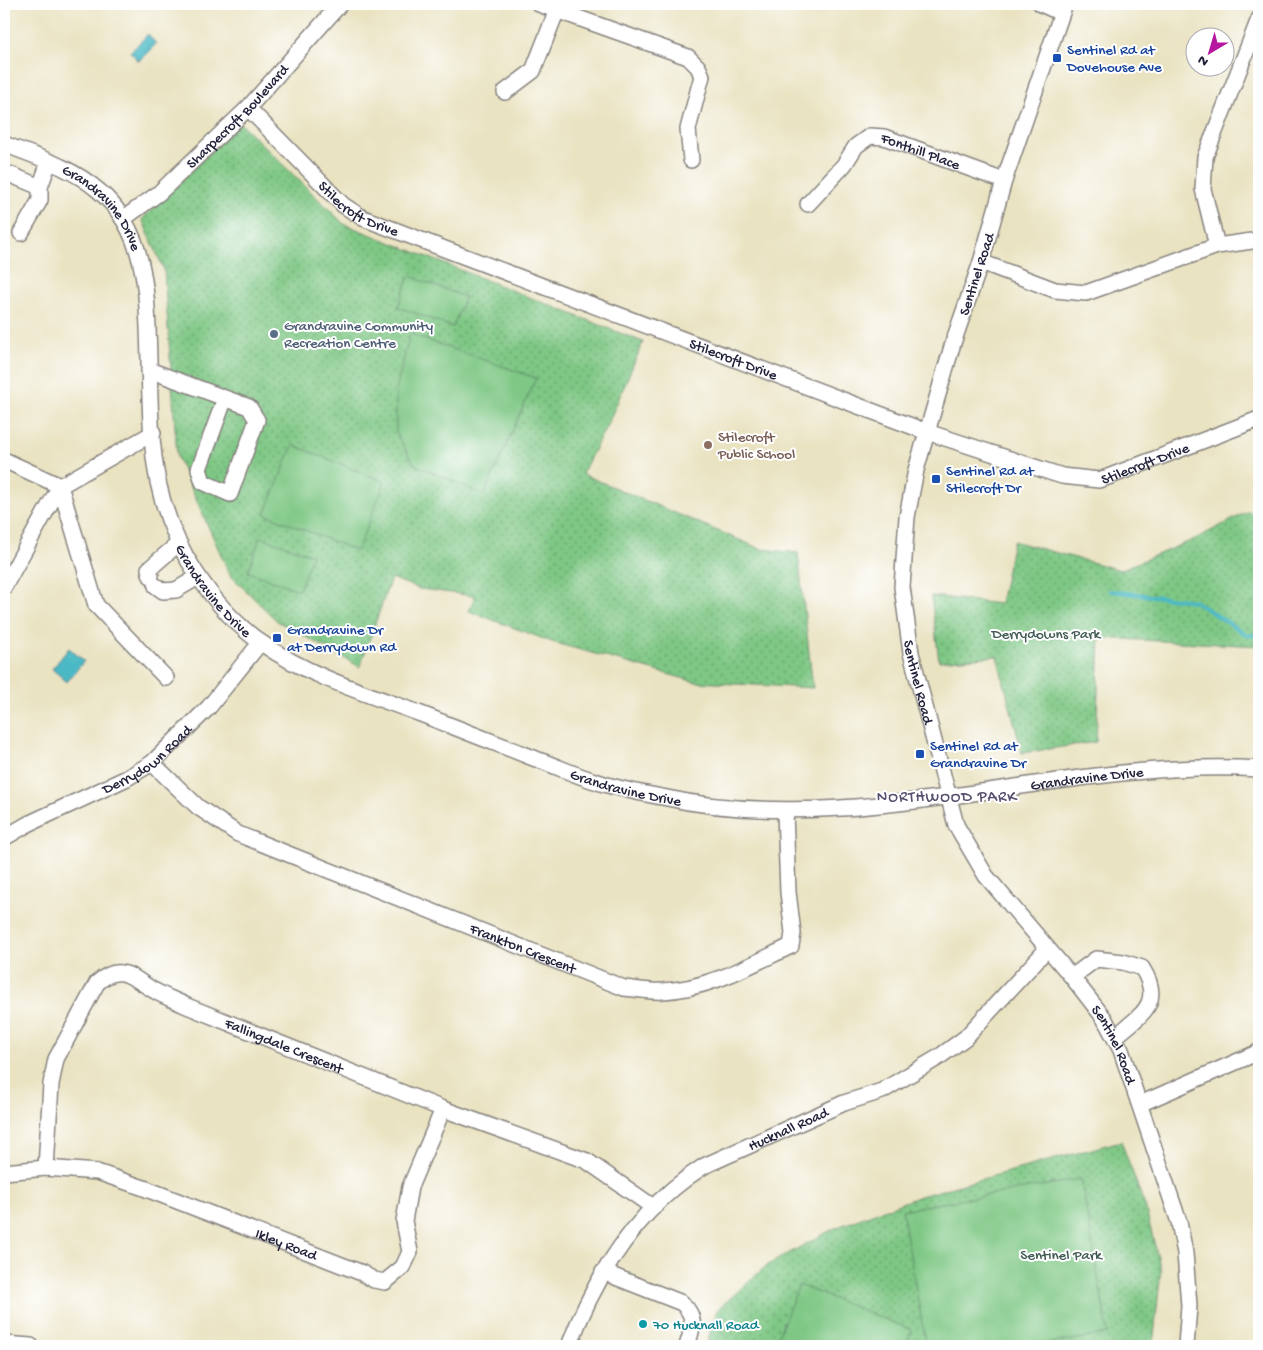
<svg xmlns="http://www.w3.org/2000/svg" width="1263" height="1350" font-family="'Gochi Hand',sans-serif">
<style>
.green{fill:url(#green-dots);stroke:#507460}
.pitch{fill:#7ec784;stroke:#507460}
.water{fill:#4bb9c5;stroke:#366e80}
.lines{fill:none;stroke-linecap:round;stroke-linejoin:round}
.stream{stroke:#4bb9c5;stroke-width:4}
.minor-casing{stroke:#86827e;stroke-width:18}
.minor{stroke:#fff;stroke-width:15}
.transit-dot{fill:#1a4fb4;stroke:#fff;stroke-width:2}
.service-dot{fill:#5c6f8a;stroke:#fff;stroke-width:2}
.education-dot{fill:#8d6e63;stroke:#fff;stroke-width:2}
.culture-dot{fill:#0f9aa8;stroke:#fff;stroke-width:2}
.labels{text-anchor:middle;stroke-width:4;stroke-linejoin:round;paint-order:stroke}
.transit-label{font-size:15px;fill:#164399;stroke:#fff;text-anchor:start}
.street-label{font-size:15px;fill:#22223b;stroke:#fff}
.service-label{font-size:15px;fill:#4e5e75;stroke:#fff;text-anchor:start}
.education-label{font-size:15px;fill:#785e54;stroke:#fff;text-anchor:start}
.park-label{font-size:15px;fill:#425c55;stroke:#fff}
.culture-label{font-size:15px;fill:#0d838f;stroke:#fff;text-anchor:start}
.neighbourhood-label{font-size:16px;letter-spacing:1px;fill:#584f6e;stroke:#fff}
</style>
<defs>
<pattern id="green-dots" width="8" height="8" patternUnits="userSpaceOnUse" patternTransform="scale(1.25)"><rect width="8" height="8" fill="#7ec784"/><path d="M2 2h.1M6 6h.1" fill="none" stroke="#67a16d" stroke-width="1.8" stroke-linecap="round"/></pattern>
</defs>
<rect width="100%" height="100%" fill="#fff"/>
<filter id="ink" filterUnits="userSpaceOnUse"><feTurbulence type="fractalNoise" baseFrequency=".02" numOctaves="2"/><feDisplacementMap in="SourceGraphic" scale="10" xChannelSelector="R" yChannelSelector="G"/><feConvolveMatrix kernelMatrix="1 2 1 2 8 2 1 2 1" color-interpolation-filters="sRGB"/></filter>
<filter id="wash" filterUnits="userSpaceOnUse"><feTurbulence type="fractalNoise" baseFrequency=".0096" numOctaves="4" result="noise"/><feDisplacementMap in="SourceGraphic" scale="20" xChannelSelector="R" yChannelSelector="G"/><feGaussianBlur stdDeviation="1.12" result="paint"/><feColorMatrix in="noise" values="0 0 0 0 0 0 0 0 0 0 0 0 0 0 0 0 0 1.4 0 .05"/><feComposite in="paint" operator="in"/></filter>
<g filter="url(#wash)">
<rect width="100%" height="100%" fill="#eae3c2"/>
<path class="green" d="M 240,123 L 344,224 L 643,342 L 611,417 L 582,474 L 761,549 L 798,553 L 813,688 L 696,682 L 552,642 L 469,611 L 475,596 L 420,589 L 391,578 L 360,667 L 277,621 L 230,575 L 177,457 L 164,270 L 142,219 Z
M 1249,511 L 1259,518 L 1259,646 L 1100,638 L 1096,742 L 1022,753 L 997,656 L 939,661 L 931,596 L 1000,604 L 1013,541 L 1120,570 L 1195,539 Z
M 1121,1141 L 1145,1206 L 1161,1270 L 1153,1346 L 706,1346 L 717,1310 L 766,1266 L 835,1228 L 920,1196 Z"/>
<path class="pitch" d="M 409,276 L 465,297 L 453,327 L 398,307 Z
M 410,334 L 536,378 L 484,495 L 414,464 L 396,433 L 396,390 Z
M 293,445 L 385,482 L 357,551 L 265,514 Z
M 260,537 L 312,555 L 299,590 L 248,572 Z
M 1081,1179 L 1108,1334 L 1033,1346 L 926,1346 L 902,1210 Z
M 799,1285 L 912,1330 L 905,1346 L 774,1346 Z"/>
<path class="water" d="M 148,34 L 156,44 L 139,61 L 130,52 Z
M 69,648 L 84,661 L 67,682 L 52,669 Z"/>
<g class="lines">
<path class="stream" d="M 1110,591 L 1194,601 L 1247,635 L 1259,636"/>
</g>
</g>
<g filter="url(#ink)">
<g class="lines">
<g class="minor-casing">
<g id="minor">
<path d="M 539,4 L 688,57 L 698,67 L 702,76 L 688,129 L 691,160"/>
<path d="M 1041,4 L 1061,13"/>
<path id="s1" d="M 1065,4 L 1004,181 L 981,262 L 953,343 L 916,470 L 907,517 L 902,587 L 911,653 L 956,825 L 986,876 L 1072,977 L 1104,1018 L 1121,1050 L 1179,1222 L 1185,1253 L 1189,1306 L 1186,1346"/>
<path d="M 505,92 L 533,71 L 557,10"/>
<path id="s2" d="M 248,108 L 343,205 L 363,218 L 927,432 L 1062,476 L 1099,480 L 1108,477 L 1259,419"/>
<path id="s3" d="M 4,144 C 37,157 72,167 99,191 C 149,233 147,300 149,359 C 150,399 150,442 158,482 C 165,514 178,546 196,573 C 213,599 237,626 263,644 C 310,677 368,694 421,714 C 459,729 498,744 536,759 C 556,766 577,776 598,782 C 618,789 641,793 662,797 C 861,841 1059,757 1259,769"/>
<path d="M 4,172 L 40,187 L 49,162"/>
<path id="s4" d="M 808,204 L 844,165 L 856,146 L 870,136 L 884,137 L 1004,181"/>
<path id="s5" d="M 123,219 L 159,193 L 248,108 L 340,4"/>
<path d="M 21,233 L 40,200 L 40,187"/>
<path d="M 1217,246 L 1203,189 L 1205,157 L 1259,19"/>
<path d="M 981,262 L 1055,290 L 1086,293 L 1217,246 L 1259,240"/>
<path d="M 149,370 L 249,407 L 257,420 L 230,494 L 203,482 L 199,469 L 225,398"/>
<path d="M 4,460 L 60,486 L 96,605 L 166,678"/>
<path d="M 151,576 L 149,569 L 179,543"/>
<path d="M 156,586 L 163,591 L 176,590 L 198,577"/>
<path d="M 4,587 L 60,486 L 153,433"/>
<path id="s6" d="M 152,763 L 198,807 L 238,834 L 624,988 C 636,989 650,992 663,991 C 709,989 750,965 791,946 L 793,933 L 788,892 L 785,812"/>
<path id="s7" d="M 4,838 L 28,824 L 127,778 L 152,763 L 209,707 L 260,643"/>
<path d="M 1072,977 L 1096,959 L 1123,962 L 1142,968 C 1164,1003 1142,1014 1115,1037"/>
<path d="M 1140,1104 L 1259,1052"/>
<path id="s8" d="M 46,1168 L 51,1084 L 56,1059 L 97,983 C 121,961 133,979 155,991 C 165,997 177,1001 187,1006 L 443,1109 L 587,1161 L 653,1207"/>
<path id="s9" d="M 4,1172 L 46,1168 L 97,1172 L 144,1188 L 362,1273 L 374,1280 L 385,1282 L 403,1267 L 410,1252 L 404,1221 L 410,1187 L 443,1109"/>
<path d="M 603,1272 L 682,1303 C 697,1318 693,1327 687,1346"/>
<path d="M 4,1344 L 31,1346"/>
<path id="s10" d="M 569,1346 C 596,1274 638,1208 704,1166 L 844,1103 L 882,1091 L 939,1057 L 965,1038 L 1047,949"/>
</g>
</g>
<use href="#minor" class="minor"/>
</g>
</g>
<g class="transit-dot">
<rect x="1052" y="53" width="10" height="10" rx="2.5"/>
<rect x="931" y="474" width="10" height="10" rx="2.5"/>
<rect x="272" y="633" width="10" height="10" rx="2.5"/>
<rect x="915" y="749" width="10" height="10" rx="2.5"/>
</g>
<circle class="service-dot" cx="274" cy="334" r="5"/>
<circle class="education-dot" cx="708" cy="445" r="5"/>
<circle class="culture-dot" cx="643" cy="1324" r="5"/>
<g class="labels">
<g class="transit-label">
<text x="1067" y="54">Sentinel Rd at<tspan x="1067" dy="17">Dovehouse Ave</tspan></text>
<text x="946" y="475">Sentinel Rd at<tspan x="946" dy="17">Stilecroft Dr</tspan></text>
<text x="287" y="634">Grandravine Dr<tspan x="287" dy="17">at Derrydown Rd</tspan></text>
<text x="930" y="750">Sentinel Rd at<tspan x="930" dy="17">Grandravine Dr</tspan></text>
</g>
<g class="street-label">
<text dy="5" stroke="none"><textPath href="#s5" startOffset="154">Sharpecroft Boulevard</textPath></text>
<text dy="5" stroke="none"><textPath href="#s4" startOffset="146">Fonthill Place</textPath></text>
<text dy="5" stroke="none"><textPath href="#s2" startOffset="151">Stilecroft Drive</textPath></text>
<text dy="5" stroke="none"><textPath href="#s3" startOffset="121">Grandravine Drive</textPath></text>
<text transform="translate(976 274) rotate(-72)" y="5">Sentinel Road</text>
<text dy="5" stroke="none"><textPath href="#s2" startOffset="556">Stilecroft Drive</textPath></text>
<text dy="5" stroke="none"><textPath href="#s2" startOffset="991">Stilecroft Drive</textPath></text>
<text dy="5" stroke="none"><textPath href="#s3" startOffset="535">Grandravine Drive</textPath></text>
<text dy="5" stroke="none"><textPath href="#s1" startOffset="704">Sentinel Road</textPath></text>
<text dy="5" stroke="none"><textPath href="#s7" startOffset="164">Derrydown Road</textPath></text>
<text dy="5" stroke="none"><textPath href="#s3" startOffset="1465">Grandravine Drive</textPath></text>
<text dy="5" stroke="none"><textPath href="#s3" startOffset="1000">Grandravine Drive</textPath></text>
<text dy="5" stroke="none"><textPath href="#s6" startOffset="419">Frankton Crescent</textPath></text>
<text dy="5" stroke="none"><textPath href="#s8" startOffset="402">Fallingdale Crescent</textPath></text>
<text dy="5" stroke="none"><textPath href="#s1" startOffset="1124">Sentinel Road</textPath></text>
<text dy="5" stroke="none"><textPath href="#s10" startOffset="321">Hucknall Road</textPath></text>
<text dy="5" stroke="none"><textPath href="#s9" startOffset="296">Ikley Road</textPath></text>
</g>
<g class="service-label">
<text x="284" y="330">Grandravine Community<tspan x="284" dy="17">Recreation Centre</tspan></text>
</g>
<g class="education-label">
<text x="718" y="441">Stilecroft<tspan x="718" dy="17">Public School</tspan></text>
</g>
<g class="park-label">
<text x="1046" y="638">Derrydowns Park</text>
<text x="1061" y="1259">Sentinel Park</text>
</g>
<g class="culture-label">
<text x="653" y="1329">70 Hucknall Road</text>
</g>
<g class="neighbourhood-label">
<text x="947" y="801">NORTHWOOD PARK</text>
</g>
</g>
<rect width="1263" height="1350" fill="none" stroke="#fff" stroke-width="20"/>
<g transform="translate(1210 52) rotate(218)"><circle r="24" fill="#ffffff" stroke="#a7a7b1"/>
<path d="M0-4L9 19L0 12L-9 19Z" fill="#b5179e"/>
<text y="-8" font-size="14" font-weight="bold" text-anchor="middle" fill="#22223b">N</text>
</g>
</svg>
